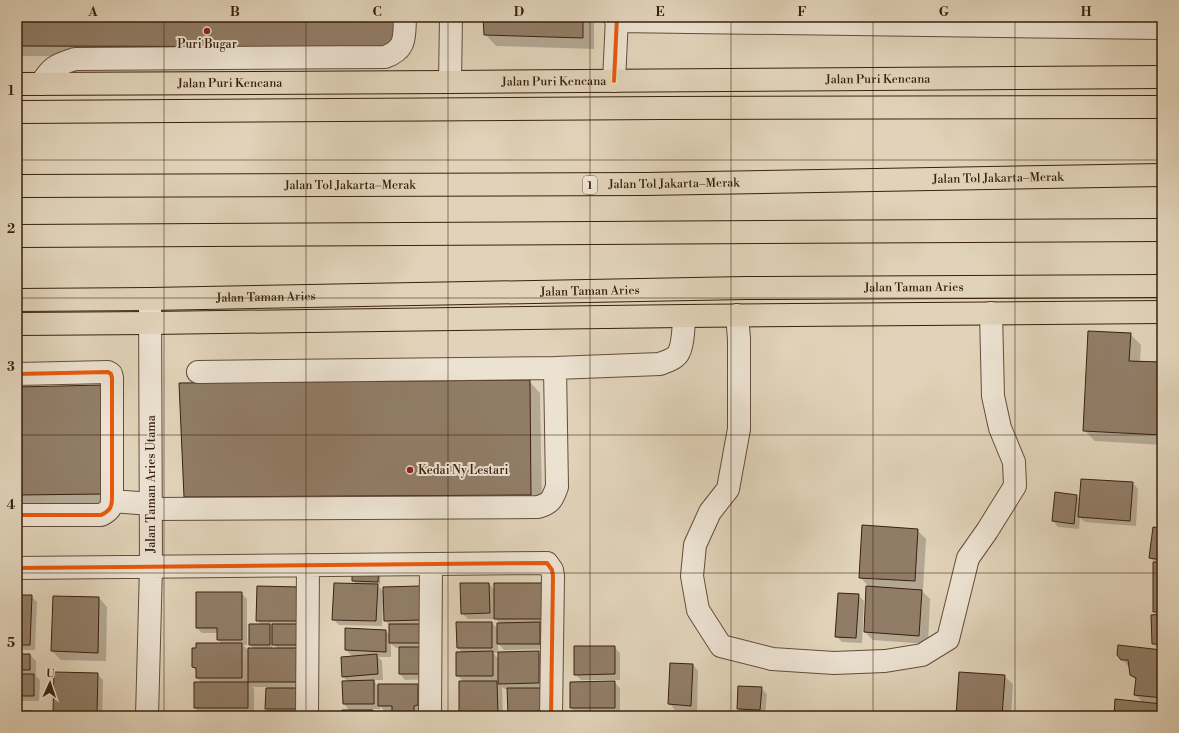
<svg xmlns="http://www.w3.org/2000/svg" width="1179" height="733" font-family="'Libre Bodoni',serif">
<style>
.shadow{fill:#0003;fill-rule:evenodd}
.building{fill:#917d67;stroke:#3a200f}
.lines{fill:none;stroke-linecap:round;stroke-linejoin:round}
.minor-casing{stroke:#644d3a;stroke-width:24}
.major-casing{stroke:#3a200f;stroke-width:24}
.highway-casing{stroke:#3a200f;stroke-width:24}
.minor{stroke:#ece2d2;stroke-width:22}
.major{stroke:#e1d3b9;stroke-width:22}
.highway{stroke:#e1d3b9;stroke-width:22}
.cycleway-casing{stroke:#ece2d2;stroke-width:6}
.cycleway{stroke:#e8590c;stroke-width:4}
.grid{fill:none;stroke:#3a200f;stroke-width:1;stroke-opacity:0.55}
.poi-dot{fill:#8f2418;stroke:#ece2d2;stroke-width:1.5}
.labels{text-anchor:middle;stroke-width:4;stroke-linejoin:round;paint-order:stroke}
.shield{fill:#ece2d2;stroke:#6f5a4a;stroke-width:1}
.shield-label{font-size:11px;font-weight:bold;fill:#3a200f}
.poi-label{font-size:12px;fill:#3a200f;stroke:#ece2d2}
.street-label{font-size:12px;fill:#3a200f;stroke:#ece2d2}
.neatline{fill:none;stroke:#3a200f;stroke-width:1.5}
.grid-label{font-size:13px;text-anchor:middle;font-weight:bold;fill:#3a200f}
</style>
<rect width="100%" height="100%" fill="#e1d3b9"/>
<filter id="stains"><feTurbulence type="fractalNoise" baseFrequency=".005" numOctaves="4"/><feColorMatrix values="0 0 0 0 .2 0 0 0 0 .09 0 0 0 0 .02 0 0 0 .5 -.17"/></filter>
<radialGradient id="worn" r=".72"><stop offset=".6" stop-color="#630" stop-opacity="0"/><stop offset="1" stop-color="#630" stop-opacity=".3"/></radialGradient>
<path class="shadow" d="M 17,17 L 410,17 L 408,58 L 17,56 Z
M 484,17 L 594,17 L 594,49 L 496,46 L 485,34 Z
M 1130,334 L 1141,345 L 1140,362 L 1162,363 L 1162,445 L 1095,441 L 1084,430 Z
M 529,381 L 540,393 L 542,506 L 197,507 L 185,496 Z
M 17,388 L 115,505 L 17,506 Z
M 1133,483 L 1138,489 L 1136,526 L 1085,522 L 1080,518 L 1079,529 L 1058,527 L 1053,521 L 1077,496 L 1080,499 Z
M 1162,529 L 1162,649 L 1160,649 L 1160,650 L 1153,643 L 1158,615 L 1154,612 L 1156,563 L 1150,558 Z
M 917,530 L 926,539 L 923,590 L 920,589 L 930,599 L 928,644 L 873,640 L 865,632 L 870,588 L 860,577 Z
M 381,569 L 380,584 L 376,584 L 384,592 L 420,587 L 429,679 L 405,680 L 400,674 L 400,648 L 396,648 L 391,644 L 391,657 L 378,657 L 382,661 L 383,680 L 373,680 L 377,685 L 418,685 L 423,691 L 419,716 L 397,716 L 393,711 L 385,712 L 380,706 L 380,709 L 371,709 L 378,716 L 343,716 L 350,711 L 344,704 L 348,681 L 343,677 L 353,657 L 346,650 L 386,631 L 390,635 L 390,626 L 385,620 L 384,602 L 383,602 L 382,626 L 339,625 L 333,619 L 357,584 L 353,581 Z
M 461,584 L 489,584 L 495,590 L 495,584 L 548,624 L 540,624 L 545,629 L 545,649 L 504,650 L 498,643 L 498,653 L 538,652 L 544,658 L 546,716 L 510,716 L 509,714 L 508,689 L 505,689 L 502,687 L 503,716 L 462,716 L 460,714 L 464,682 L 457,675 L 463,653 L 458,648 L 492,623 L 498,629 L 501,624 L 496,619 L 468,619 L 462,613 ZM 493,653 L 499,653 L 499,659 Z
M 300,588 L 311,714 L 264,716 L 270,712 L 266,708 L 267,687 L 252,687 L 254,689 L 254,714 L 246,714 L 248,716 L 200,716 L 200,713 L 195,708 L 202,683 L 197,678 L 197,671 L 193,667 L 222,644 L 218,639 L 218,633 L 202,633 L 197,628 L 241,593 L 247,599 L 247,645 L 243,645 L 249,651 L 254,649 L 250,645 L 261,625 L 257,620 ZM 272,643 L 278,649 L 272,649 Z
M 858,595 L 864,601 L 862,643 L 842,642 L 836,636 Z
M 17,596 L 31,596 L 37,602 L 35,650 L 17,650 Z
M 99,598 L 107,607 L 106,661 L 61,660 L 52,651 Z
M 614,647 L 620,653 L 620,680 L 581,680 L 575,674 Z
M 1162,651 L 1162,716 L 1115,716 L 1144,703 L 1135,695 L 1136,680 L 1131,674 L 1130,668 L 1122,659 Z
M 17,655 L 30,655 L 36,661 L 36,676 L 40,680 L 39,701 L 17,701 Z
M 693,665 L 698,671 L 697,711 L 675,710 L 670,704 Z
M 97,674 L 103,680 L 102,716 L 58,716 L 54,712 Z
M 1004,676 L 1013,684 L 1011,716 L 957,716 Z
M 614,682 L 620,688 L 620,713 L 611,713 L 614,716 L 576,716 L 579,716 L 571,708 L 571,683 Z
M 761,688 L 767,694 L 765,716 L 743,714 L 738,708 Z"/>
<path class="building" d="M 17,17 L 398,17 L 397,47 L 17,46 Z
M 483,17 L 583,17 L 583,38 L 484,35 Z
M 1088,331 L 1131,333 L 1129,361 L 1162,362 L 1162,435 L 1083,431 Z
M 530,380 L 531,495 L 184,497 L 179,383 Z
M 103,385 L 105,494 L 17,495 L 17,387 Z
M 1081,479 L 1133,482 L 1130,521 L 1078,517 Z
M 1055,492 L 1077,495 L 1074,524 L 1052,521 Z
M 862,525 L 918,529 L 915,581 L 859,578 Z
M 1153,527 L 1162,528 L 1162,560 L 1149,558 Z
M 1153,562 L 1162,562 L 1162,612 L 1153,612 Z
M 352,565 L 379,566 L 378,582 L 352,581 Z
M 334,583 L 378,584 L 376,621 L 332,620 Z
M 460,583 L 489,583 L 490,613 L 461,614 Z
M 494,583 L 542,583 L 543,619 L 494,619 Z
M 257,586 L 300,587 L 300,621 L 256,621 Z
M 421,586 L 421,620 L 384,621 L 383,587 Z
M 866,586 L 922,590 L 919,636 L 864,632 Z
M 196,592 L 242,592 L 242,640 L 217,640 L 217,628 L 196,628 Z
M 838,593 L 859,594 L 856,638 L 835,637 Z
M 17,595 L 32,595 L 30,645 L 17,645 Z
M 53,596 L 99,597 L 98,653 L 51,651 Z
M 1162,614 L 1162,644 L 1152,644 L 1151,615 Z
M 456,622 L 492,622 L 492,648 L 457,648 Z
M 540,622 L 540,644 L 497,644 L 497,623 Z
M 249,624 L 270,624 L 270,645 L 249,645 Z
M 272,624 L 302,624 L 302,645 L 272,645 Z
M 389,624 L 423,624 L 423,643 L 389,643 Z
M 345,628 L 386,630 L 386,652 L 345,650 Z
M 196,643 L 242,643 L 242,678 L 196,678 L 196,668 L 192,667 L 192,648 L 196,648 Z
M 1118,645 L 1162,650 L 1162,698 L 1134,695 L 1136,678 L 1130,675 L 1128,660 L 1121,660 L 1117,655 Z
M 574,646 L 615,646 L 615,674 L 574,675 Z
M 399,647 L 423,647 L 424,674 L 399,674 Z
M 248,648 L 298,648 L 298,682 L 248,682 Z
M 493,651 L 493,676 L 456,676 L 456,652 Z
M 539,651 L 539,683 L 498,684 L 498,652 Z
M 17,654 L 30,654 L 30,670 L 17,670 Z
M 377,654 L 378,674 L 342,677 L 341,657 Z
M 670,663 L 693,664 L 691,706 L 668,704 Z
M 54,672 L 98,673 L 97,713 L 53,712 Z
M 959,672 L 1005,675 L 1002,716 L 956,716 Z
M 17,674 L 34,674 L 34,696 L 17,696 Z
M 374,680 L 374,704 L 343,704 L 342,681 Z
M 459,681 L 497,681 L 498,714 L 459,714 Z
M 615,681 L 615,708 L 570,708 L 570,682 Z
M 194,682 L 248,682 L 248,708 L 194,708 Z
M 378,684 L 418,684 L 418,705 L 414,706 L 414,713 L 392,713 L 392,706 L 378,706 Z
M 738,686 L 762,687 L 760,710 L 737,709 Z
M 266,688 L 306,688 L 306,709 L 265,709 Z
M 507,688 L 541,688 L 541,714 L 508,715 Z
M 1115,699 L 1162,704 L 1162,716 L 1114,716 Z
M 342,710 L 373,710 L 373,716 L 342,716 Z
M 17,711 L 32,711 L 31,716 L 17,716 Z
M 263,711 L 301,711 L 301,716 L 263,716 Z
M 199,712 L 246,713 L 246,716 L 199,716 Z
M 614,714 L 614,716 L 575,716 L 575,715 Z"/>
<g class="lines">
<g class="minor-casing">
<path id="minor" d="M 616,21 L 1162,28
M 614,81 L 617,17
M 450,82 L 451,17
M 41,84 C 51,67 56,65 75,59 L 385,57 C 407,49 404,37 405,17
M 737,315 L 739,339 L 739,429 L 728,489 L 710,512 L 695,545 L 692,576 L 698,610 L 721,646 L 772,659 L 834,663 L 885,661 L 922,655 L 948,639 L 968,558 L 987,531 L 1015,486 L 1014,462 L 1000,428 L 993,396 L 991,313
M 198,372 L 555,368 L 660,364 C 667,361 676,359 679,352 C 683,344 684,324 684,316
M 17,374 L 108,372 L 111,374 L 112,378 L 112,498 C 112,508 109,511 101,515 L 17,515
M 112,501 L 151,504
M 151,509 L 538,507 C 552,503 552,499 557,487 L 555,368
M 17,568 L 547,563 L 552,570 L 553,576 L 551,716
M 147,716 L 151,567 L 150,299
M 307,716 L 308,565
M 430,716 L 431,564"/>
</g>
<g class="major-casing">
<g id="major">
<path id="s1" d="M 17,84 L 450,82 L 1162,77"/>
<path d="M 17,112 L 663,108 L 1162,107"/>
<path id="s2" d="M 17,300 L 150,299 L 746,288 L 1162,286"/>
<path d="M 17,324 L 150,323 L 684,316 L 1162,312"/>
</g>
</g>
<g class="highway-casing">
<g id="highway">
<path id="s3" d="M 17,186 L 645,184 L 1162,175"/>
<path d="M 17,236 L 1162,230"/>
</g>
</g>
<use href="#minor" class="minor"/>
<use href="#major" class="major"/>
<use href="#highway" class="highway"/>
<g class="cycleway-casing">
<path id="cycleway" d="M 614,81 L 617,17
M 17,374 L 108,372 L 111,374 L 112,378 L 112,498 C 112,508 109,511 101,515 L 17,515
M 17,568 L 547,563 L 552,570 L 553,576 L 551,716"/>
</g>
<use href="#cycleway" class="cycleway"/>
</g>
<path class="grid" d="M 164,17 L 164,716M 306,17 L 306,716M 448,17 L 448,716M 590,17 L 590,716M 731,17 L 731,716M 873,17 L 873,716M 1015,17 L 1015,716M 17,160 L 1162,160M 17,298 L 1162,298M 17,435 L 1162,435M 17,573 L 1162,573"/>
<g class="poi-dot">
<circle cx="207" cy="31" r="4"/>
<circle cx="410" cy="470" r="4"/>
</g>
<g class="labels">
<rect class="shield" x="583" y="176" width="14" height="18" rx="3"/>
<g class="shield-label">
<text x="590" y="189">1</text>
</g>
<g class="poi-label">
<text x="207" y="48">Puri Bugar</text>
<text x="418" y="474" text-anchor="start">Kedai Ny Lestari</text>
</g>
<g class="street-label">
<text dy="4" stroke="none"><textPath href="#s1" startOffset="861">Jalan Puri Kencana</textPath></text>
<text dy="4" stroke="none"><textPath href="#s1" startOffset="537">Jalan Puri Kencana</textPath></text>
<text dy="4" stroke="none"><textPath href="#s1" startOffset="213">Jalan Puri Kencana</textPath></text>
<text dy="4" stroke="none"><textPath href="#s3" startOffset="981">Jalan Tol Jakarta–Merak</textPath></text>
<text dy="4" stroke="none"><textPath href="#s3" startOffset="657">Jalan Tol Jakarta–Merak</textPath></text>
<text dy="4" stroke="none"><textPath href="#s3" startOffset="333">Jalan Tol Jakarta–Merak</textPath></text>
<text dy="4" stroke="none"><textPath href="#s2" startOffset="897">Jalan Taman Aries</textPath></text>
<text dy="4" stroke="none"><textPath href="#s2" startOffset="573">Jalan Taman Aries</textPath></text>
<text dy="4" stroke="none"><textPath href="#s2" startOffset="249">Jalan Taman Aries</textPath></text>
<text transform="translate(151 484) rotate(-90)" y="4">Jalan Taman Aries Utama</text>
</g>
</g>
<rect width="1179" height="733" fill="none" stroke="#e1d3b9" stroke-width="44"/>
<g transform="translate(50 683) rotate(3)" stroke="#ece2d2" stroke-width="3" paint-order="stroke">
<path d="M0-3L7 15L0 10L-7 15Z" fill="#3a200f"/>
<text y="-6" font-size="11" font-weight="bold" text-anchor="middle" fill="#3a200f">U</text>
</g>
<rect x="22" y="22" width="1135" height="689" class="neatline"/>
<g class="grid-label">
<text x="93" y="16">A</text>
<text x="235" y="16">B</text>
<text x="377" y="16">C</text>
<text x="519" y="16">D</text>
<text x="660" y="16">E</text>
<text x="802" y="16">F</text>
<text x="944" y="16">G</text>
<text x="1086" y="16">H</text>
<text x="11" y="95">1</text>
<text x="11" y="233">2</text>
<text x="11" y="371">3</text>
<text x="11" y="509">4</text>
<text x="11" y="647">5</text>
</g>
<rect width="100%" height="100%" filter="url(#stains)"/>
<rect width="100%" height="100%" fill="url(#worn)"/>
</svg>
